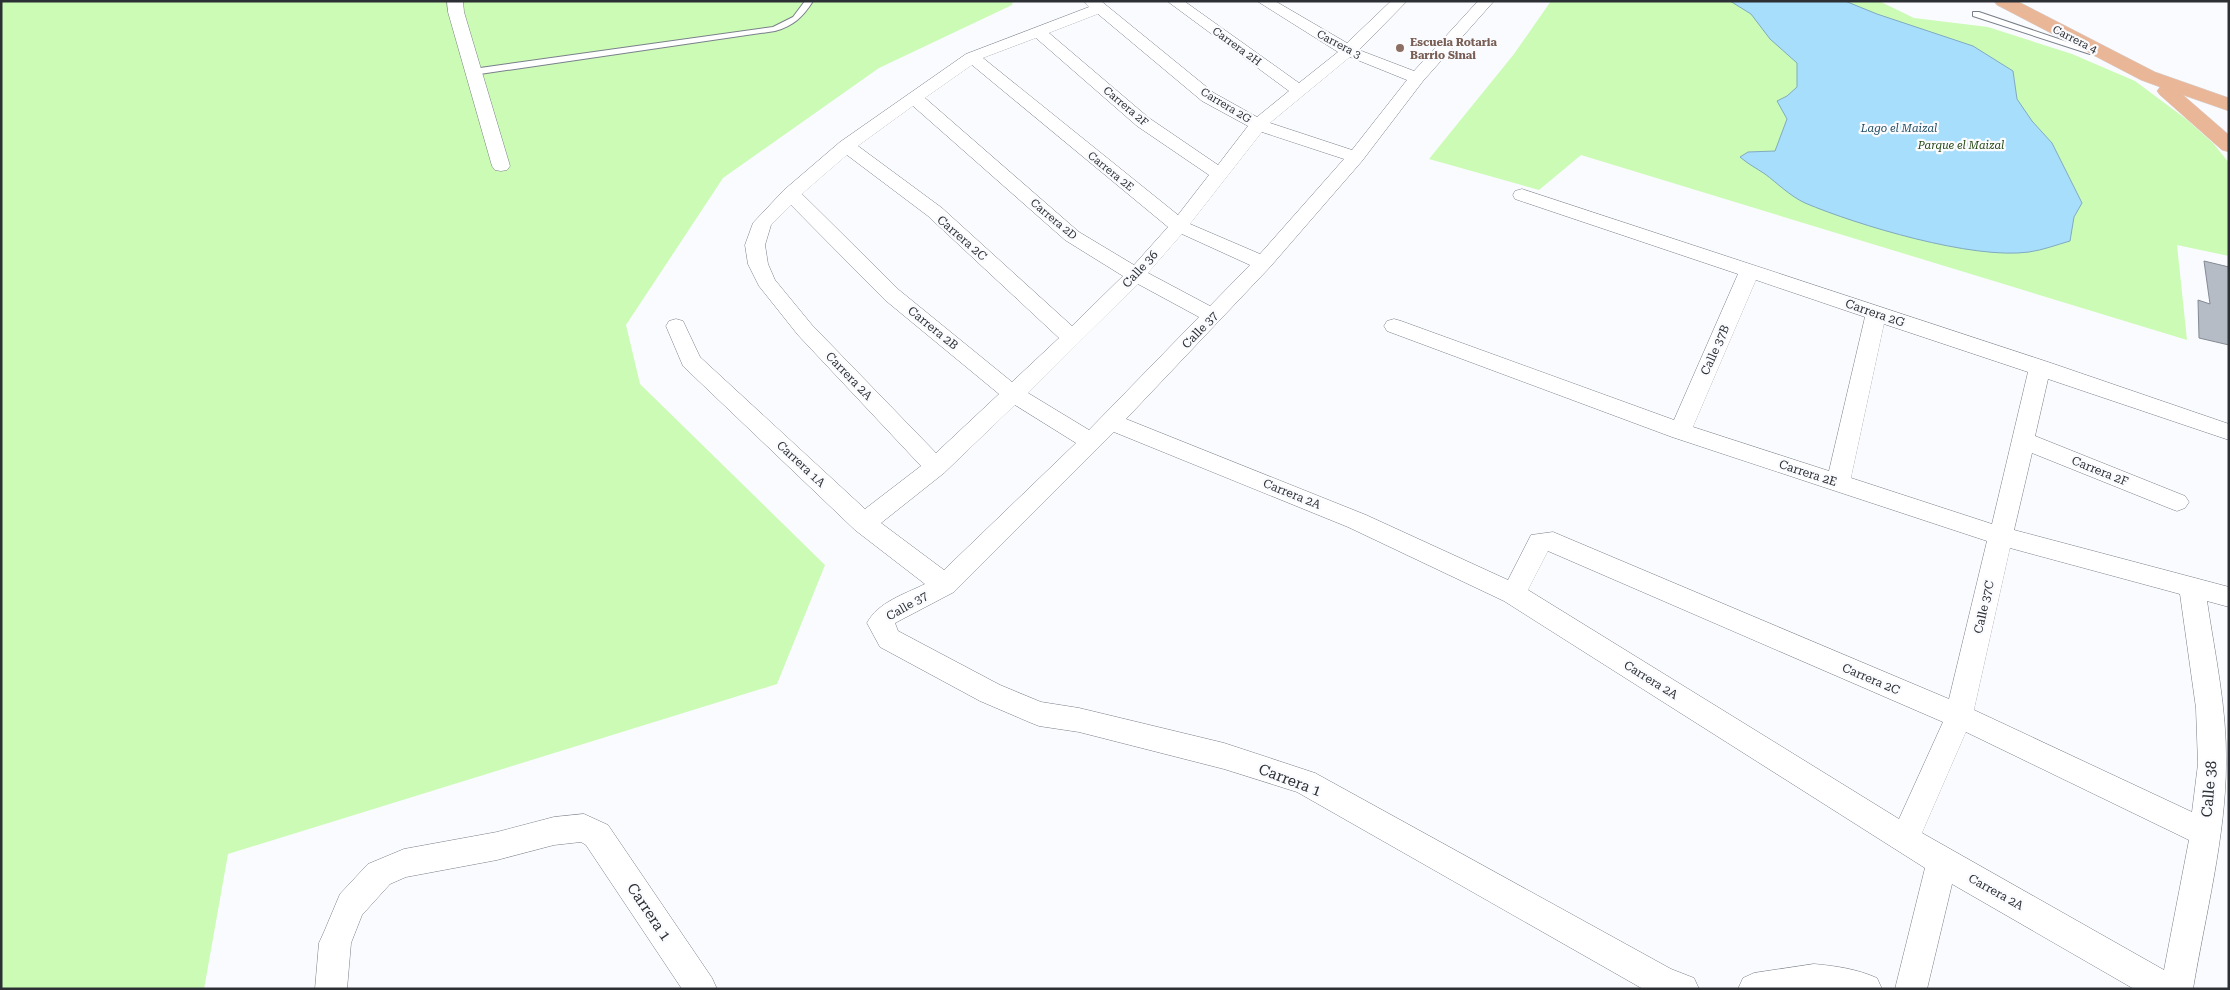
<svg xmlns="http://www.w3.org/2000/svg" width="2230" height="990" font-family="'Roboto Serif',serif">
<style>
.green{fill:#cbfbb5}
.water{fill:#a6defc;stroke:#81aac0}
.building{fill:#b5bcc6;stroke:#858b95}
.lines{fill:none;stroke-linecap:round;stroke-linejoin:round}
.service-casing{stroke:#797f89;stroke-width:2}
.minor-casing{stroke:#797f89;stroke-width:1}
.primary-casing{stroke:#d5d5d6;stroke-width:1}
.service{fill:#fff;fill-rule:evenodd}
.minor{fill:#fff;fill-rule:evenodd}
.primary{fill:#eab698;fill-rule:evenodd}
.education-dot{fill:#8d6e63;stroke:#fafbfe;stroke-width:2}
.labels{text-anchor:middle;stroke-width:4.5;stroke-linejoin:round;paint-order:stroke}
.far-street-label{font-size:11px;fill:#2c2f33;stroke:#fafbfe}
.far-education-label{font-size:11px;font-weight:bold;fill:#785e54;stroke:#fafbfe;text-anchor:start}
.far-water-label{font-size:11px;font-style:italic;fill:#224d62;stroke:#fafbfe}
.far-park-label{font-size:11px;font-style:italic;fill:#254712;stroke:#fafbfe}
.street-label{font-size:12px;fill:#2c2f33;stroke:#fafbfe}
.near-street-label{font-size:15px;fill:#2c2f33;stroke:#fafbfe}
</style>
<rect width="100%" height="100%" fill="#fafbfe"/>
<path class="green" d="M 1,1 L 1013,1 L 1012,5 L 879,68 L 723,178 L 626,325 L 640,384 L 825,565 L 777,684 L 228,854 L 204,989 L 1,989 Z
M 1551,1 L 1879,1 L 1914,18 L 1988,27 L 2072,54 L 2135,81 L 2186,119 L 2213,143 L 2229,163 L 2229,256 L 2177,245 L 2187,340 L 1581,155 L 1539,190 L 1429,159 L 1514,54 Z"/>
<path class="water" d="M 1730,1 L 1845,1 L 1877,14 L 1973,46 L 2013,71 L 2017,99 L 2032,121 L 2052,143 L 2082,203 L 2074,217 L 2070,241 C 2056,245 2043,250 2029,252 C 1973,260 1857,225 1805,203 C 1790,196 1777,183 1765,174 C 1756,168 1748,164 1740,157 L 1748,152 L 1775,151 L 1787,119 L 1777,101 L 1787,96 L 1797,87 L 1797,63 L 1770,39 L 1751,14 Z"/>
<path class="building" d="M 2204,261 L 2229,267 L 2229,345 L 2199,338 L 2198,300 L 2210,304 Z"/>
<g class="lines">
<g class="service-casing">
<path id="service" d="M 805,1 L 813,1 C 803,17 793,26 775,31 L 473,75 L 469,72 L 473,69 L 773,27 L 793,17 Z
M 1973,12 L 1979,12 L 2097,52 L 2090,54 L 1973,16 Z"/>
</g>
<g class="minor-casing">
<path id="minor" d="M 447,1 L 463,1 L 464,12 L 510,166 L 507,170 L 501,171 L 495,170 L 492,166 L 448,12 Z
M 1084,1 L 1101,1 L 1214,93 L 1257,117 L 1289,91 L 1167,1 L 1184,1 L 1299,83 L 1338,52 L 1257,1 L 1275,1 L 1347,43 L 1391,1 L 1407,1 L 1359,50 L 1414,71 L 1478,1 L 1494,1 L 1423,81 L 1362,161 L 1270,267 L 1126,419 L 1366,515 L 1508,580 L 1531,535 L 1553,532 L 1949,699 L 1987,541 L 1672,437 L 1387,331 L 1384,326 L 1387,321 L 1394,319 L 1401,321 L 1674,420 L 1738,274 L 1515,199 L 1513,195 L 1515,191 L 1522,189 L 2048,362 L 2229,424 L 2229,440 L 2048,379 L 2035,436 L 2185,496 L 2189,502 L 2185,508 L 2177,511 L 2169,508 L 2032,453 L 2014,530 L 2229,587 L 2229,607 L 2207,601 C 2215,655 2227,709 2226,763 C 2226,835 2205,917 2193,989 L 2134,989 L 1952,884 L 1927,989 L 1895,989 L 1925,868 L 1504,601 L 1348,527 L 1114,432 L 954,592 L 895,623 L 898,631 L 1000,685 L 1041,702 L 1079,708 L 1224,743 L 1315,773 L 1671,969 L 1694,978 L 1699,989 L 1643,989 L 1297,792 L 1224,769 L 1079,732 L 1039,726 L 1029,722 L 980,701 L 880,647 L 867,623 C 878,602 905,594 925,584 L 855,530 L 683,366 L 666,326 L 669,321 L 676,319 L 683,321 L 700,357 L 865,509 L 921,466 L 798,335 L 759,286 L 748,264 L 745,245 L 753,223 L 784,190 L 840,142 L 966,54 L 1089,7 ZM 1098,14 L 1202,101 L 1248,126 L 1218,165 L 1149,118 L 1049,33 ZM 1036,38 L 1137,126 L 1209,175 L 1178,215 L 983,58 ZM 1350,57 L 1407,80 L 1352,150 L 1270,123 ZM 972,65 L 1168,227 L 1134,265 L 1079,232 L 925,98 ZM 913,106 L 1065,240 L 1123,276 L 1072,326 L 942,208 L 858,146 ZM 1262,132 L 1344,159 L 1260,254 L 1190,224 ZM 847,155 L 928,216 L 1059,338 L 1012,382 L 899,290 L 802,194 ZM 791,205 L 885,300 L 999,394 L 936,453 L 812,325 L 775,280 L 768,264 L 765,245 L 771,225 ZM 1182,234 L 1250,265 L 1210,306 L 1148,273 ZM 1756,280 L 1865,317 L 1829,471 L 1693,427 ZM 1138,284 L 1199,317 L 1089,430 L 1028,393 ZM 1884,324 L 2028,372 L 1992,524 L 1851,478 ZM 1015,405 L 1076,443 L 944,570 L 881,523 L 944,473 ZM 2010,548 L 2180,594 L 2196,708 L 2198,764 L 2192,812 L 1974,710 ZM 1548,551 L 1943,722 L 1899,819 L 1528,590 ZM 1966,732 L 2189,840 L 2164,970 L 1922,833 Z
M 584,814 L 608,825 L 712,978 L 717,989 L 682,989 L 586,845 L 581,842 L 554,845 L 497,860 L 406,877 L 390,884 L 362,915 L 351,943 L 347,989 L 315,989 L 319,943 L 324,932 L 340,894 L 368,864 L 404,849 L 497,832 L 554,817 Z
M 1814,964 C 1836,966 1857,969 1877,978 L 1882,989 L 1738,989 L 1743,978 L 1754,973 Z"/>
</g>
<g class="primary-casing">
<path id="primary" d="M 1994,1 L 2017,1 L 2155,72 L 2229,98 L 2229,111 L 2183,95 L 2229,135 L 2229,152 L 2222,150 L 2160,95 L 2157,91 L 2160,87 L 2141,80 L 1997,5 Z"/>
</g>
<use href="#service" class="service"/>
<use href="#minor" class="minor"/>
<use href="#primary" class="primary"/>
</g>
<circle class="education-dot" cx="1400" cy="48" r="5"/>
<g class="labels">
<g class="far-street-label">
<text transform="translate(2075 39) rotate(27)" y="4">Carrera 4</text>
<text transform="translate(1339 44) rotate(28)" y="4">Carrera 3</text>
<text transform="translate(1237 46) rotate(36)" y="4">Carrera 2H</text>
<text transform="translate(1226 105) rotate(31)" y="4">Carrera 2G</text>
<text transform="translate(1126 106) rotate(40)" y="4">Carrera 2F</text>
<text transform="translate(1111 171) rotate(39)" y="4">Carrera 2E</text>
<text transform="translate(1054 219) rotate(40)" y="4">Carrera 2D</text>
</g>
<g class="far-education-label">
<text x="1410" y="46">Escuela Rotaria<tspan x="1410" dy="13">Barrio Sinai</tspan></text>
</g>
<g class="far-water-label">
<text x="1899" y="132">Lago el Maizal</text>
</g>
<g class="far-park-label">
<text x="1961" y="149">Parque el Maizal</text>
</g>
<g class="street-label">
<text transform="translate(962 238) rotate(41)" y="4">Carrera 2C</text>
<text transform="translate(1140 269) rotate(-47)" y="4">Calle 36</text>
<text transform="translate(1875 313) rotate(19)" y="4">Carrera 2G</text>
<text transform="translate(933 328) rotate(39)" y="4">Carrera 2B</text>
<text transform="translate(1200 330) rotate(-46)" y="4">Calle 37</text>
<text transform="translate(1715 350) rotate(-66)" y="4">Calle 37B</text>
<text transform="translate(849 376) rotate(46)" y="4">Carrera 2A</text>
<text transform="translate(801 464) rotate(43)" y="4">Carrera 1A</text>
<text transform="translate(2100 471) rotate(22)" y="4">Carrera 2F</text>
<text transform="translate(1808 473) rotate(18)" y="4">Carrera 2E</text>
<text transform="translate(1292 494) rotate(22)" y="4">Carrera 2A</text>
<text transform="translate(907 606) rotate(-30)" y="4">Calle 37</text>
<text transform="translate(1984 607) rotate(-77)" y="4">Calle 37C</text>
<text transform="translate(1871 679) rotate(23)" y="4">Carrera 2C</text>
<text transform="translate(1651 680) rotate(32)" y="4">Carrera 2A</text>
<text transform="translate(1996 892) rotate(29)" y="4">Carrera 2A</text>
</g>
<g class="near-street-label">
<text transform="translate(1290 780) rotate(21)" y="5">Carrera 1</text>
<text transform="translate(2209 789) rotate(-85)" y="5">Calle 38</text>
<text transform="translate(649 912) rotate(56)" y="5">Carrera 1</text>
</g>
</g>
<rect width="2230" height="990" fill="none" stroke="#2c2f33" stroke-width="5"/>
</svg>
